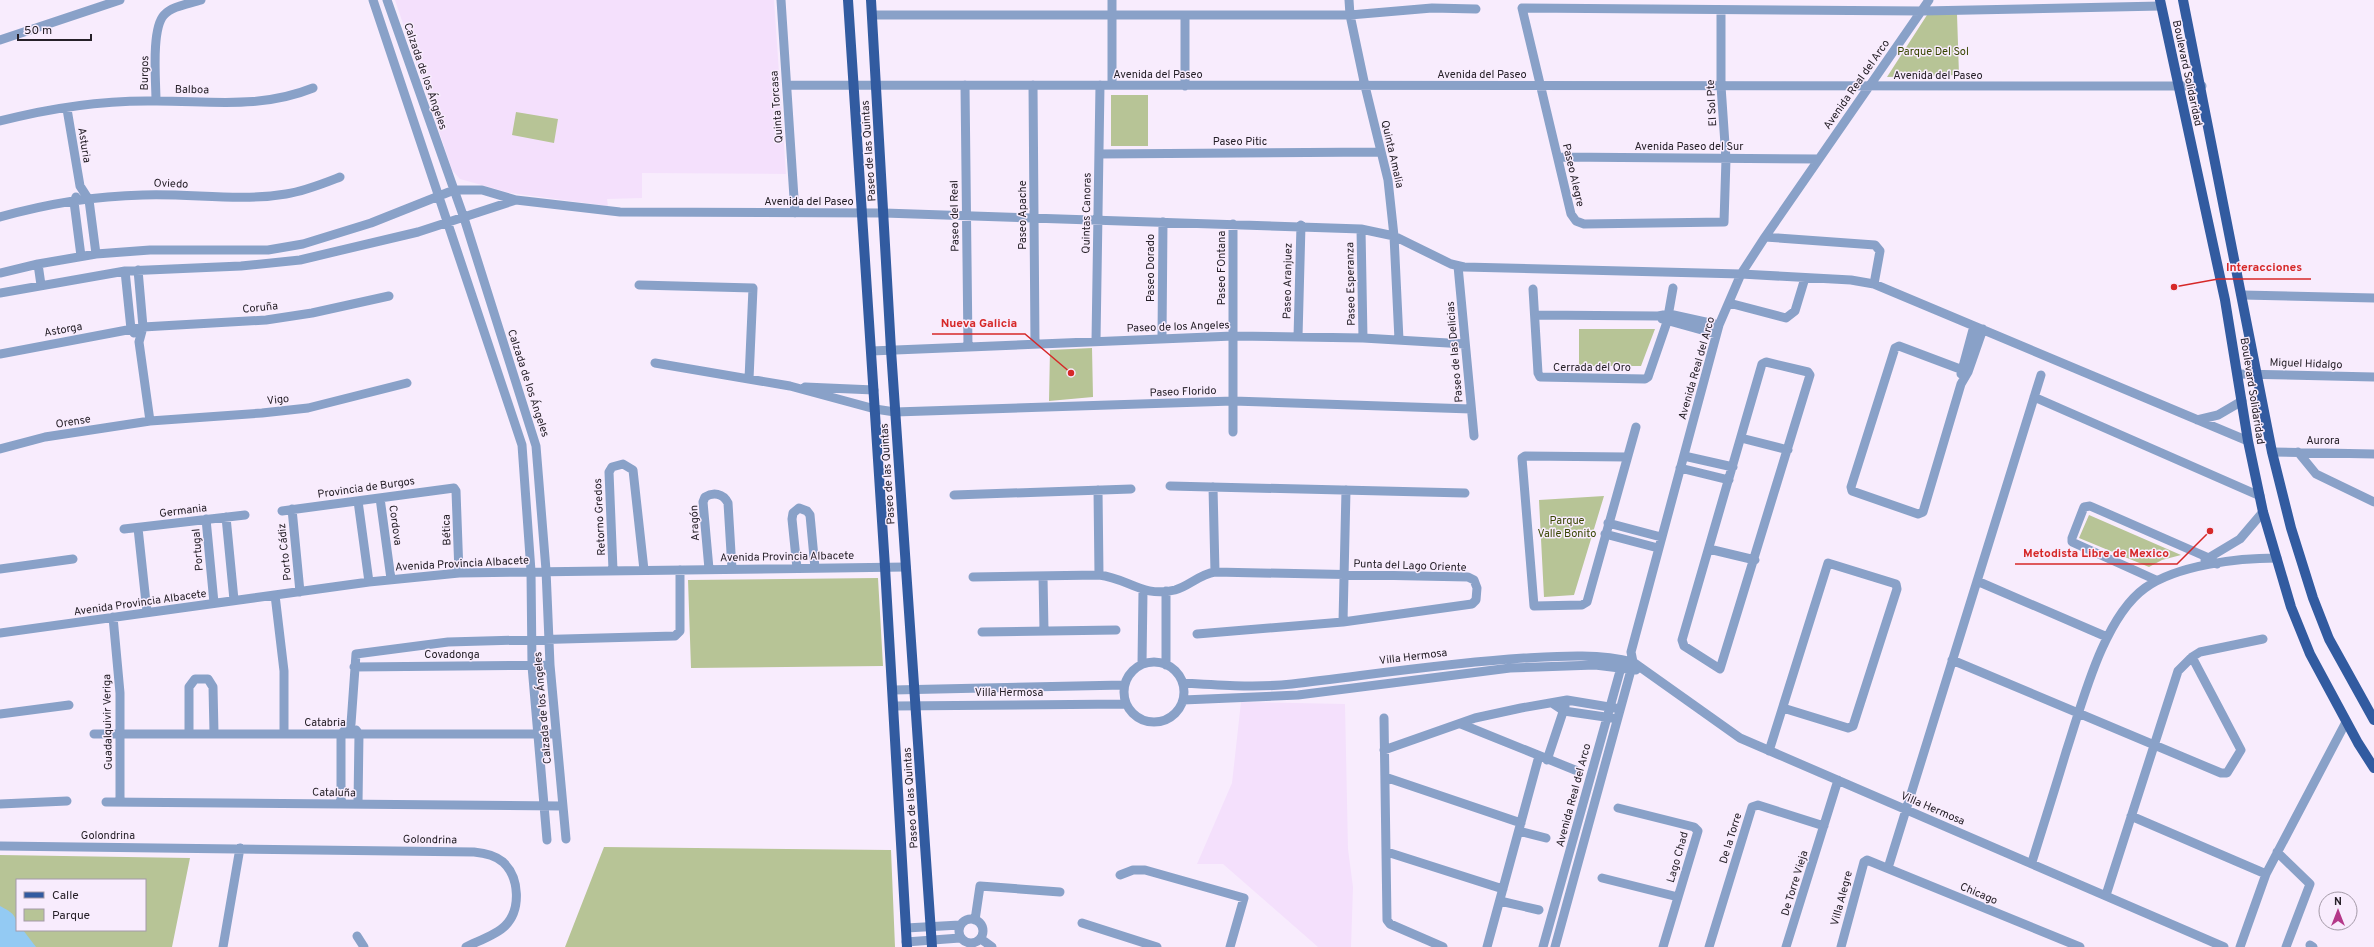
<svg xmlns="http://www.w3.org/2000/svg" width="2374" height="947" font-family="Overpass,sans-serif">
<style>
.built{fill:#f4e0fc}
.green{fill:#b7c496;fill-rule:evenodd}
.water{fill:#93caf3}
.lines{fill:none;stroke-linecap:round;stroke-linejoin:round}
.minor{stroke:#89a1c8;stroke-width:9}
.major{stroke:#325ba0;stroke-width:10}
.labels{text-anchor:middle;stroke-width:3;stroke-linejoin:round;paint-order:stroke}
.park-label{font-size:11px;fill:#384500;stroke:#f8ecfd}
.street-label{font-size:11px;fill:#262028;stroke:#f8ecfd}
.leader{fill:none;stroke:#d62828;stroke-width:1.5}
.callout-dot{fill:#d62828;stroke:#f8ecfd;stroke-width:1.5}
.callout-label{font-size:12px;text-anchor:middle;font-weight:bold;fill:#d62828;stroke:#f8ecfd;stroke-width:3;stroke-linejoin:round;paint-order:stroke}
</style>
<rect width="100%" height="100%" fill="#f8ecfd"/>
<path class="built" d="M 395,0 L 774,0 L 786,174 L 642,173 L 642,198 L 607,199 L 608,206 L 510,193 L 460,179 L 452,170 Z
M 1241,702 L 1345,704 L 1348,849 L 1353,887 L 1351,947 L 1318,947 L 1223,864 L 1197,864 L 1232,783 Z"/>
<path class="green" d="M 1957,14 L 1959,75 L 1887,77 L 1927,15 Z
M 1111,95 L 1148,95 L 1148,146 L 1111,146 Z
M 516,112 L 558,119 L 554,143 L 512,135 Z
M 1579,329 L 1655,329 L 1641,366 L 1579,366 Z
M 1092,348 L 1093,397 L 1049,401 L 1050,350 Z
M 1604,496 L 1574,595 L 1544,597 L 1539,500 Z
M 2089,515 L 2181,555 L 2162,560 L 2149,567 L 2079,538 Z
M 878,578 L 883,666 L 691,668 L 688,580 Z
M 604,847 L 891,850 L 895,947 L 565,947 Z
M 0,855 L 190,858 L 172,947 L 0,947 ZM 17,880 L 145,880 L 145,930 L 17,930 Z"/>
<path class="water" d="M 0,906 C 13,913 17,915 17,930 L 23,930 L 36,947 L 0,947 Z"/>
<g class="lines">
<path class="minor" d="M 373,0 L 522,445 L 531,571 L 532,666 L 547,840
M 387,0 L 464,218 L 536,446 L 546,570 L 550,665 L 566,839
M 781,0 L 795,213
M 1112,0 L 1112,85
M 1349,0 L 1350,15 L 1365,86 L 1388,180 L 1394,236 L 1399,340
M 1721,10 L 1721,86 L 1726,159 L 1724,222 L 1584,224 L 1576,221 L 1571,214 L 1522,8 L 1923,11 L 2161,6
M 872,15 L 1350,15 L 1432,8 L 1476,9
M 1185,15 L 1185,86
M 0,40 L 120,0
M 787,85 L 2202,86
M 965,85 L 968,347
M 1033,85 L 1035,344
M 156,101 C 156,82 151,29 164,15 C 172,6 189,4 201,0
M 67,109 L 80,186 L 89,200 L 96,254
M 0,121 C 50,108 106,100 157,101 C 212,101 261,109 313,88
M 1099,154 L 1380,152
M 1558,157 L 1819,159
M 76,197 L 74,202 L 81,256
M 0,217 C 46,204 96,196 143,195 C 191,193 238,202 286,194 C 305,191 322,184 340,177
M 1233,224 L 1233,432
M 1361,229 L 1363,338
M 1765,237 L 1875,245 L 1880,251 L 1874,284
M 38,264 L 41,285
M 1458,266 L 1474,436
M 138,270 L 143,327 L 139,342 L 150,421
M 125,271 L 131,329 L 134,333
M 0,273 L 38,264 L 96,254 L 150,250 L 268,250 L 303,244 L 371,223 L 454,190 L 482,190 L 516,200
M 639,285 L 753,288 L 749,379
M 1533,289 L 1538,373 L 1540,377 L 1645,379 L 1648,377 L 1667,322 L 1673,288
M 0,293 L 125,271 L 241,266 L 300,260 L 418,232 L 516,200 L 620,212 L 884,213 L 1361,229 L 1394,236 L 1451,264 L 1464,267 L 1741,274 L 1851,280 L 1874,284 L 2248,441
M 2242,295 L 2374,298
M 1729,303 L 1786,318 L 1795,311 L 1805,278
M 1535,315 L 1658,316 L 1669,314 L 1719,325
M 1662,319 L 1716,334
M 1298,337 L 1301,225
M 1162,338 L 1163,222
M 1096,341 L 1100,85
M 871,351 L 1233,336 L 1363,338 L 1465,344
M 0,354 L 143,327 L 266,320 L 312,313 L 389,296
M 1766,362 L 1808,372 L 1810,375 L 1720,669 L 1684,646 L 1682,640 L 1762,364 Z
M 655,363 L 790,386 L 875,409 L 895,412 L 1233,401 L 1471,409
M 1968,372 L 1899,346 L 1895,348 L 1851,487 L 1852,491 L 1918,514 L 1923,512 L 1961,384 L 1968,372 L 1983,329
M 1961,374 L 1974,326
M 2238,374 L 2374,377
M 805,387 L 874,390
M 2034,397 L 2260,496
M 2197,420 L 2218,415 L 2242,401
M 1741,438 L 1788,450
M 0,449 L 45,437 L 150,421 L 262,413 L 308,408 L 407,383
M 2272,452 L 2374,454
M 2298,452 L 2316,474 L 2374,502
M 1684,456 L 1733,467
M 1627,457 L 1525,456 L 1522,458 L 1534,606 L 1582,605 L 1587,602 L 1636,427
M 1680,468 L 1729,480
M 1170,486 L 1465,493
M 1213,487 L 1215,572
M 1098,490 L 1099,575
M 954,495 L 1131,489
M 380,498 L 391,579
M 358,501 L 369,582
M 292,509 L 300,592
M 282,511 L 454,488 L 456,491 L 459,573
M 226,517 L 234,600
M 206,519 L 214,603
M 1608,523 L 1661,537
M 138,528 L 147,612
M 124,529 L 245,515
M 1605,534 L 1658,548
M 1709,549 L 1755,560
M 2205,560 L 2240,539 L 2263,512
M 797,568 L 792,519 L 793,513 L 799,508 L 807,511 L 810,515 L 815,568
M 0,569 L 73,559
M 709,569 L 703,502 L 705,497 C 713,492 723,493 728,503 L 732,569
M 613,570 L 609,472 L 612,467 L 623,464 L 633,470 L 644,570
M 1043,576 L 1044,631
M 973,577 L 1099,575 C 1128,578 1142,598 1175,590 C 1189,586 1200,574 1215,572 L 1468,577 L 1474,580 L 1477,588 L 1476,600 L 1472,604 L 1343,622 L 1197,634
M 2156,580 L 2072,542 L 2072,538 L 2084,507 L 2090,506 L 2209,558 L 2217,564
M 1977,581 L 2107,637
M 275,595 L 284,671 L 284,734
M 113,617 L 120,693 L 120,802
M 1343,622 L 1346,490
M 982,632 L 1116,630
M 0,633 L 369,582 L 459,573 L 906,567
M 1952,660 L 2221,773 L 2227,773 L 2241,750 L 2192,657
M1124 692a30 30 0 1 1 60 0a30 30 0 1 1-60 0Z
M 1142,664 L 1143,591
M 1166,665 L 1166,591
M 354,667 L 550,665
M 1183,683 C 1219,685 1256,688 1292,684 C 1369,675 1446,663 1524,658 C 1559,656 1599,653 1633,662 L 1740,738 L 2224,947
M 893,690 L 1124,685
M 1183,700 L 1298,695 L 1510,668 L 1595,665 L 1636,670
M 1552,703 L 1564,711 L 1612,718
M 894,706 L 1125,704
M 0,714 L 69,705
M 1384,718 L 1387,920 L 1390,924 L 1443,947
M 1461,724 L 1575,770
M 356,730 L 359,734 L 358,804
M 189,733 L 189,687 L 195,679 L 208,679 L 213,687 L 214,733
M 94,734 L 556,734
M 1384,750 L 1475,718 L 1521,708 L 1567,700 L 1615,708
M 1769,751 L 1828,563 L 1896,584 L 1897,589 L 1853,726 L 1848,728 L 1783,708
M 1547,760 L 1565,706
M 1385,777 L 1521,823
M 106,802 L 562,806
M 0,804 L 67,801
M 341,804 L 341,734 L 351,724 L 356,654 L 448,642 L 675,636 L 680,631 L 680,570
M 1618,808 L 1694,827 L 1698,831 L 1663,947
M 2131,816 L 2266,874
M 1519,831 L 1546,838
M 0,846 L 474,852 C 485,853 495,855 503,862 C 520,878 521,910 505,926 C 496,935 478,941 466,947
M 1387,852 L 1503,889
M 2277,852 L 2310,884 L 2286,947
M 2032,862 C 2043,826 2055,789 2066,752 C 2082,704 2103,618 2145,588 C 2177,565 2238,558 2277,558
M 1888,868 L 2041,375
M 1120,875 L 1133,870 L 1145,870 L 1244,898 L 1230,947
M 1602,878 L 1678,897
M 2106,895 L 2178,671 L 2192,657 L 2200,652 L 2263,639
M 1500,901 L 1539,910
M959 931a12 12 0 1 1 24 0a12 12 0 1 1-24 0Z
M 975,920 L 980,886 L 1060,892
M 1082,923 L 1157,947
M 906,928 L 960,925
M 357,936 L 364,947
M 981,939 L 992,947
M 906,942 L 960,938
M 2310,945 L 2313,947
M 223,947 L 240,848
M 1487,947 L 1539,756
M 1543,947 L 1622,664
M 1555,947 L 1631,670 L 1633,662 L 1631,652 L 1719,325 L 1741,274 L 1765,237 L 1929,0
M 1709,947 L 1752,807 L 1758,805 L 1824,826
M 1786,947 L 1838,780
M 1841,947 L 1864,862 L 1867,860 L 2080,947
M 2240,947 L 2266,874 L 2346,722"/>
<path class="major" d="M 848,0 L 885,567 L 907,947
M 871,0 L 891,350 L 932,947
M 2160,0 L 2225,300 L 2248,441 L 2263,512 L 2291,607 L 2310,654 L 2358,743 L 2374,768
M 2183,0 L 2272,452 L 2291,528 L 2313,598 L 2329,639 L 2374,720"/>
</g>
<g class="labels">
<g class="park-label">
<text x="1933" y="55">Parque Del Sol</text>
<text x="1567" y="524">Parque<tspan x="1567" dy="13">Valle Bonito</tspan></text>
</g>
<g class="street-label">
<text transform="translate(144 73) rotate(-89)" y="4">Burgos</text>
<text transform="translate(2188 73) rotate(78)" y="4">Boulevard Solidaridad</text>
<text x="1158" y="78">Avenida del Paseo</text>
<text x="1482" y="78">Avenida del Paseo</text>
<text x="1938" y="79">Avenida del Paseo</text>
<text transform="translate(426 76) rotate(71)" y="4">Calzada de los Ángeles</text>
<text transform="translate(1856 84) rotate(-55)" y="4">Avenida Real del Arco</text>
<text transform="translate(192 89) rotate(1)" y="4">Balboa</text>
<text transform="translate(1711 103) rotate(-93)" y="4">El Sol Pte</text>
<text transform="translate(776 107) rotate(-94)" y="4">Quinta Torcasa</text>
<text x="1240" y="145">Paseo Pitic</text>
<text transform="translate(85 145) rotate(81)" y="4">Asturia</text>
<text x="1689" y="150">Avenida Paseo del Sur</text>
<text transform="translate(868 151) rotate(-94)" y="4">Paseo de las Quintas</text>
<text transform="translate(1393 154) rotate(77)" y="4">Quinta Amalia</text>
<text transform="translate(1574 175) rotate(77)" y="4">Paseo Alegre</text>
<text transform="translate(171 183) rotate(2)" y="4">Oviedo</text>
<text x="809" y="205">Avenida del Paseo</text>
<text transform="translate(1086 213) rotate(-89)" y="4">Quintas Canoras</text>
<text transform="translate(1022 215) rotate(-90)" y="4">Paseo Apache</text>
<text transform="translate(954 216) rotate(-91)" y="4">Paseo del Real</text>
<text transform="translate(1150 268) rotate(-90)" y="4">Paseo Dorado</text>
<text transform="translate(1221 268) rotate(-90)" y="4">Paseo FOntana</text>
<text transform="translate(1287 281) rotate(-89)" y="4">Paseo Aranjuez</text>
<text transform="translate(1350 284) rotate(-91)" y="4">Paseo Esperanza</text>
<text transform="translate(260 307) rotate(-6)" y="4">Coruña</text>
<text transform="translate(1178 326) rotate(-2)" y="4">Paseo de los Angeles</text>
<text transform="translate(63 329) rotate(-10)" y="4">Astorga</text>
<text transform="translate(1454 352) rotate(-95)" y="4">Paseo de las Delicias</text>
<text transform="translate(2306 363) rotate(2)" y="4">Miguel Hidalgo</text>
<text x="1592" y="371">Cerrada del Oro</text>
<text transform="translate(1696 368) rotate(-74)" y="4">Avenida Real del Arco</text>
<text transform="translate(529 383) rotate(72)" y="4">Calzada de los Ángeles</text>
<text transform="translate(1183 391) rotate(-2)" y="4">Paseo Florido</text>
<text transform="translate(2253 391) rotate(81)" y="4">Boulevard Solidaridad</text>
<text transform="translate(278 399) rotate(-6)" y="4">Vigo</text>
<text transform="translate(73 421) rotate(-9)" y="4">Orense</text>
<text x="2323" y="444">Aurora</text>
<text transform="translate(887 474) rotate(-94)" y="4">Paseo de las Quintas</text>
<text transform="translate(366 487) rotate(-8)" y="4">Provincia de Burgos</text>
<text transform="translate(183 510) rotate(-7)" y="4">Germania</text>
<text transform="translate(599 517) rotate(-93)" y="4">Retorno Gredos</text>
<text transform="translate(694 523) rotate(-93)" y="4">Aragón</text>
<text transform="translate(396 525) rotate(82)" y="4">Cordova</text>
<text transform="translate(446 530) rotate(-92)" y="4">Bética</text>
<text transform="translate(197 550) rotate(-95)" y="4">Portugal</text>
<text transform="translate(284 552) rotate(-96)" y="4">Porto Cádiz</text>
<text transform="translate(787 556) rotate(-1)" y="4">Avenida Provincia Albacete</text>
<text transform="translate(462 563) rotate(-3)" y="4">Avenida Provincia Albacete</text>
<text transform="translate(1410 565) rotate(2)" y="4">Punta del Lago Oriente</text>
<text transform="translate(140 602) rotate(-8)" y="4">Avenida Provincia Albacete</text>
<text x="452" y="658">Covadonga</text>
<text transform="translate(1413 656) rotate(-7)" y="4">Villa Hermosa</text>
<text x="1009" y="696">Villa Hermosa</text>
<text transform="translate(542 708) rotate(-95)" y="4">Calzada de los Ángeles</text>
<text transform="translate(107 722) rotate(-91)" y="4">Guadalquivir Veriga</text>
<text x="325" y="726">Catabria</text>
<text transform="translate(334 792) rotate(1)" y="4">Cataluña</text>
<text transform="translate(1573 795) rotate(-75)" y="4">Avenida Real del Arco</text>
<text transform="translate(910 798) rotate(-94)" y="4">Paseo de las Quintas</text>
<text transform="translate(1933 808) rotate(23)" y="4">Villa Hermosa</text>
<text x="108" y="839">Golondrina</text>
<text transform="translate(1730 838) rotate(-73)" y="4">De la Torre</text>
<text transform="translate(430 839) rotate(1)" y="4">Golondrina</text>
<text transform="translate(1677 857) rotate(-74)" y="4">Lago Chad</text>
<text transform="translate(1794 883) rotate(-73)" y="4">De Torre Vieja</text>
<text transform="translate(1979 893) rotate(23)" y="4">Chicago</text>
<text transform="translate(1841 898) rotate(-75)" y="4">Villa Alegre</text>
</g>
</g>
<path class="leader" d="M2174 287L2218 279H2311M1071 373L1025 334H932M2210 531L2177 564H2015"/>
<g class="callout-dot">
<circle cx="2174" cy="287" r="4"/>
<circle cx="1071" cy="373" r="4"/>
<circle cx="2210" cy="531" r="4"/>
</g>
<g class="callout-label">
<text x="2264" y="271">Interacciones</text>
<text x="979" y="327">Nueva Galicia</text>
<text x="2096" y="557">Metodista Libre de Mexico</text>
</g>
<rect x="16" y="879" width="130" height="52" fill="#f8ecfd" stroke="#a49aa8"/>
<rect x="24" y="892" width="20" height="6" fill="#325ba0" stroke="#a49aa8"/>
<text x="52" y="899" font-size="12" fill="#262028">Calle</text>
<rect x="24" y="909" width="20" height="12" fill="#b7c496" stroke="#a49aa8"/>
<text x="52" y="919" font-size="12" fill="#262028">Parque</text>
<g transform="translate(2338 911)"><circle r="19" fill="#f8ecfd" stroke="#a49aa8"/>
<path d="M0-3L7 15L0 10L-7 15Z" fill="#b43889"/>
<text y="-6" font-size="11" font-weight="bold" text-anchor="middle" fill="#262028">N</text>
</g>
<path d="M18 34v6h73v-6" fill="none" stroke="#262028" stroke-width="2"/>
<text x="24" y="34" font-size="12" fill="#262028" stroke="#f8ecfd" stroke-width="3" paint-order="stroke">50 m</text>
</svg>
